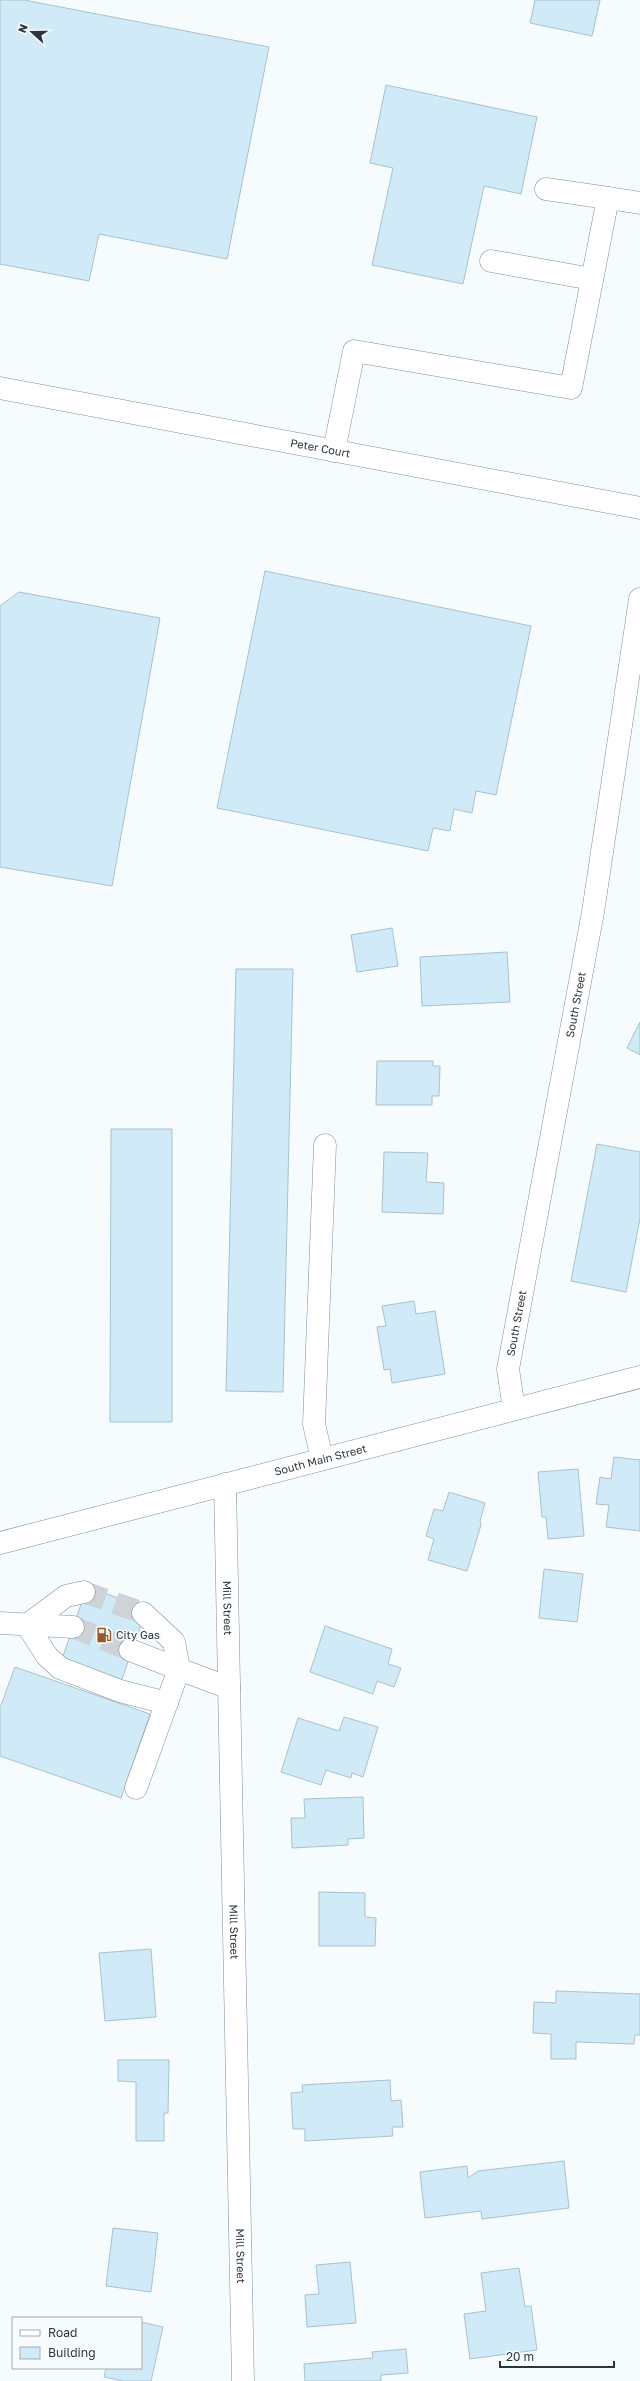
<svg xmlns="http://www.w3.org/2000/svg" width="640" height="2381" font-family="'Golos Text',sans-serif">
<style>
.building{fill:#d1eaf8;stroke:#a9c1ce}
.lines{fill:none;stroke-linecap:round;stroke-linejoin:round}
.minor-tunnel{stroke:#cdd3d7;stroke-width:22;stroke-dasharray:22 11;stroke-linecap:butt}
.minor-casing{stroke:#7a919e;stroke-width:23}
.major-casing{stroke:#7a919e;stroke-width:23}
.minor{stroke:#fff;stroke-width:22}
.major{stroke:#fff;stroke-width:22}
.labels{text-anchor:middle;stroke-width:3.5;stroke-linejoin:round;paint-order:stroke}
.street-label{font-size:11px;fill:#2b353a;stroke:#f6fbfe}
.poi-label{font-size:11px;fill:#2b353a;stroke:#f6fbfe;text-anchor:start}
</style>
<rect width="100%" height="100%" fill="#f6fbfe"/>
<path class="building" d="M 0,0 L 24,0 L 269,47 L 227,259 L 99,234 L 89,281 L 0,264 Z
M 535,0 L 600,0 L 592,36 L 530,23 Z
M 386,85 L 537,117 L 521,194 L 484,186 L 463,284 L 372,265 L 393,168 L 370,163 Z
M 265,571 L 531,626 L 496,795 L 476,791 L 472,813 L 454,809 L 450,831 L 433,828 L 428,851 L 217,808 Z
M 19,592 L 160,618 L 112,886 L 0,867 L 0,606 Z
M 392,928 L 398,966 L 357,972 L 351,935 Z
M 507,952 L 510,1002 L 422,1006 L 420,957 Z
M 236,969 L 293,969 L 283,1392 L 226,1391 Z
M 640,1022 L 640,1055 L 627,1048 Z
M 377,1061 L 433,1061 L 433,1066 L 440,1066 L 439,1096 L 432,1096 L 432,1105 L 376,1105 Z
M 111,1129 L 172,1129 L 172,1422 L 110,1422 Z
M 597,1144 L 640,1152 L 640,1218 L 626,1292 L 571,1281 Z
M 384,1152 L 428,1153 L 426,1182 L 444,1183 L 443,1214 L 382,1212 Z
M 414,1301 L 416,1314 L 435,1311 L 445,1374 L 392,1383 L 390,1369 L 384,1370 L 377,1327 L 386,1326 L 382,1306 Z
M 614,1457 L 640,1460 L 640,1531 L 606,1527 L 609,1505 L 596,1504 L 600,1477 L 611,1479 Z
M 578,1469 L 584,1536 L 548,1539 L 546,1517 L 542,1517 L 538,1472 Z
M 449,1492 L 485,1503 L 480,1521 L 481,1525 L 467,1571 L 428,1560 L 434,1539 L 426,1536 L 434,1509 L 443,1511 Z
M 544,1569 L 583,1574 L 577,1622 L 539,1618 Z
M 87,1587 L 147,1608 L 121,1682 L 61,1662 Z
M 325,1626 L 392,1649 L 388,1664 L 401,1668 L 394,1687 L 377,1681 L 373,1694 L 310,1672 Z
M 15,1667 L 150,1714 L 121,1798 L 0,1756 L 0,1708 Z
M 344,1717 L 378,1727 L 363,1777 L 352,1773 L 351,1778 L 326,1770 L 321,1785 L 281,1772 L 298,1718 L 339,1731 Z
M 363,1797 L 364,1838 L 348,1839 L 348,1845 L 292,1848 L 291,1818 L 305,1818 L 304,1799 Z
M 319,1892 L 365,1893 L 365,1917 L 376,1918 L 375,1946 L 319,1946 Z
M 151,1949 L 156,2017 L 105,2021 L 99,1953 Z
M 556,1991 L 640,1994 L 640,2035 L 635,2035 L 634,2044 L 576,2042 L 576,2059 L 551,2059 L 551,2034 L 533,2033 L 534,2002 L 556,2003 Z
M 118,2060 L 169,2060 L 168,2113 L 164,2113 L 164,2141 L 136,2141 L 136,2082 L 118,2081 Z
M 390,2080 L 391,2101 L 401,2100 L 403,2127 L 392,2127 L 393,2136 L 305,2141 L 305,2129 L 293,2129 L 291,2093 L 303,2092 L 302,2085 Z
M 564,2161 L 569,2208 L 482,2219 L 481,2211 L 425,2218 L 420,2172 L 467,2166 L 468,2178 L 478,2171 Z
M 113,2228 L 158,2233 L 151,2292 L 106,2286 Z
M 350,2262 L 356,2323 L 307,2327 L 305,2295 L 319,2294 L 316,2265 Z
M 519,2268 L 525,2307 L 531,2306 L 537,2350 L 470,2359 L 464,2314 L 486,2311 L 481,2273 Z
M 141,2322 L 163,2327 L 151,2381 L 123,2381 L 104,2377 L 106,2368 L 141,2368 Z
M 406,2349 L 408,2373 L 381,2375 L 381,2381 L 305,2381 L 304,2364 L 373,2358 L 372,2352 Z"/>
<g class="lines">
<path class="minor-tunnel" d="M 84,1592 L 143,1613
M 73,1627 L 130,1650"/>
<g class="minor-casing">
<g id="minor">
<path d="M 546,189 L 608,198"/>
<path d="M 491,261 L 592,279"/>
<path id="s1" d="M 0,388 L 640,508"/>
<path d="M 334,451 L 354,351 L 571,388 L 608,198 L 640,203"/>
<path d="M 322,1459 L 314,1424 L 325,1145"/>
<path id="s2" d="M 225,1484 L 243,2381"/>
<path d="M 84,1592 L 66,1596 L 27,1625 L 47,1656 L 60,1668 L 120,1691 L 167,1703"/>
<path d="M 143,1613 L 174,1642 L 179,1669"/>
<path d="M 0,1623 L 73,1627"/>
<path d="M 130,1650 L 179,1669"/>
<path d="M 136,1788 L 179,1669 L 229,1688"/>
</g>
</g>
<g class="major-casing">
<g id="major">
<path id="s3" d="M 514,1409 L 508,1369 L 593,912 L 640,599"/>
<path id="s4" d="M 0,1543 L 640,1377"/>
</g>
</g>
<use href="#minor" class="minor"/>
<use href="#major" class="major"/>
</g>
<defs>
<g id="fuel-bare" transform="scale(1.2)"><path d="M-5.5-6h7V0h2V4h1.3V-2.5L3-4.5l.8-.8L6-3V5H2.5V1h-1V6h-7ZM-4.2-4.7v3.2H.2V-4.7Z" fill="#995627" stroke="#f6fbfe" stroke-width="2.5" paint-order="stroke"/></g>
</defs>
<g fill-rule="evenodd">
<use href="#fuel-bare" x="104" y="1635"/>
</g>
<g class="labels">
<g class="street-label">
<text dy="4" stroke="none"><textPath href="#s1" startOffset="326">Peter Court</textPath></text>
<text dy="4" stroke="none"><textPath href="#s3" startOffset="411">South Street</textPath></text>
<text dy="4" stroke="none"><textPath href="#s3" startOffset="87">South Street</textPath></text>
<text dy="4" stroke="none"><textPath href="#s4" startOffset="331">South Main Street</textPath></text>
<text dy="4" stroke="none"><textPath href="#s2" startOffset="124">Mill Street</textPath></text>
<text dy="4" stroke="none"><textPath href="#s2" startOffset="448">Mill Street</textPath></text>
<text dy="4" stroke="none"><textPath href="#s2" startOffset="772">Mill Street</textPath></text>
</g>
<g class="poi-label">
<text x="116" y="1639">City Gas</text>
</g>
</g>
<rect x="12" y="2317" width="130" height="52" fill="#f6fbfe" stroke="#a5acb0"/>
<rect x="20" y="2330" width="20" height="6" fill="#ffffff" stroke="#a5acb0"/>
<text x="48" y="2337" font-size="12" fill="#2b353a">Road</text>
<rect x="20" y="2347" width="20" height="12" fill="#d1eaf8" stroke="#a5acb0"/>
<text x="48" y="2357" font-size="12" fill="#2b353a">Building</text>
<g transform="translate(32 32) rotate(291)" stroke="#f6fbfe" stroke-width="3" paint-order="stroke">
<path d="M0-3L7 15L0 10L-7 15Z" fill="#2b353a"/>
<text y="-6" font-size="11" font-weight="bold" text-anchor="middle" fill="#2b353a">N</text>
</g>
<path d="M500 2361v6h114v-6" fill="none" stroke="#2b353a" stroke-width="2"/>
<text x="506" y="2361" font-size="12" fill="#2b353a" stroke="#f6fbfe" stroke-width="3" paint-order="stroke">20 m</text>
</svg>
